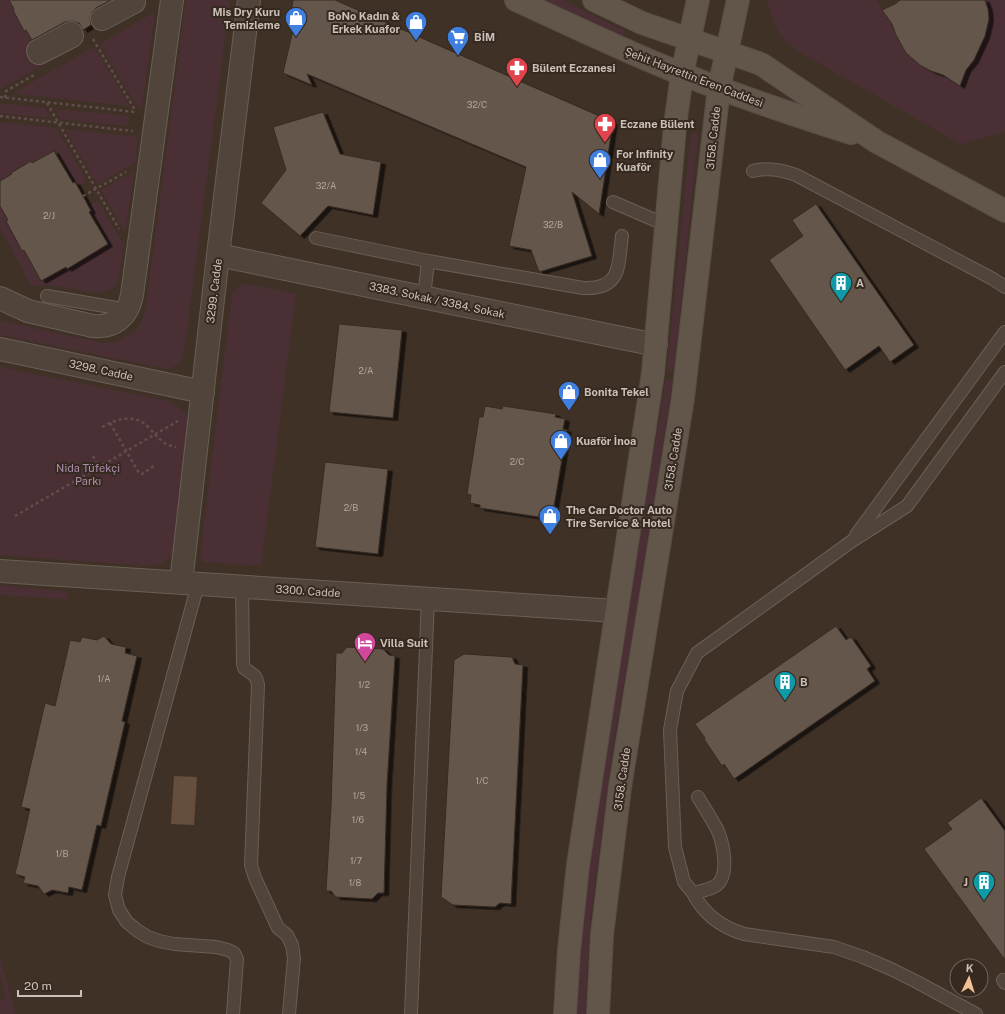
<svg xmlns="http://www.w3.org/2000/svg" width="1005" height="1014" font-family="'Public Sans',sans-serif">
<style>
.green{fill:#4a3035}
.water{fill:#654e3c}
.building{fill:#65574c;stroke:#372b22;filter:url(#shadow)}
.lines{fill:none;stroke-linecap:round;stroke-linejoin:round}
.lane-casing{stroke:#6a5f56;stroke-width:14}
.street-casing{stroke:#6a5f56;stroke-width:24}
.secondary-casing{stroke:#594d45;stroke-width:24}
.path{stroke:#614c4d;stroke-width:2.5;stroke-dasharray:3 3;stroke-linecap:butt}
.lane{stroke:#50443b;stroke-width:12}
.street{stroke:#50443b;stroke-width:22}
.secondary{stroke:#62554a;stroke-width:22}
.labels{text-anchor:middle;stroke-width:4;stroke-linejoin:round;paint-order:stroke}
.number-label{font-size:9px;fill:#b1a69d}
.poi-label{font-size:11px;font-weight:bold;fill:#cac0b8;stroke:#352920;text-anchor:start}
.street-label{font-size:11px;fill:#cac0b8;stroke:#352920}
.park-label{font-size:11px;fill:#ad8dab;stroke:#352920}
</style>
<defs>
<filter id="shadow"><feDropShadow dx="4.5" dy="2.5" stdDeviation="0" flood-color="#0009"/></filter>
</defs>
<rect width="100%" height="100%" fill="#403127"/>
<path class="green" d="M 0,0 L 9,0 L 14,9 L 13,10 L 24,30 L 26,30 L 39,53 L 76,33 L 82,43 L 0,89 Z
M 186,0 L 230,0 L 185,346 C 183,357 180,367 167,369 L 0,335 L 0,321 L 103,343 L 114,343 L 133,333 L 140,325 L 143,318 L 146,306 Z
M 546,0 L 562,0 L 625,31 L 622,35 Z
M 767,0 L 876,0 L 882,10 L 895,4 L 900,0 L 1005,0 L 1005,132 L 961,144 L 796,50 C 776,35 775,23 767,0 Z
M 155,12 L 142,108 L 137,107 L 100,44 Z
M 94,47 L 130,106 L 16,94 L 17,91 Z
M 0,103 L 45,108 L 51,118 L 0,113 Z
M 55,109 L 129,116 L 128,126 L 60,119 Z
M 0,122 L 56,128 L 87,181 L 77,186 L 56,149 L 32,163 L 31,161 L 11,172 L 11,174 L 0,181 Z
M 65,129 L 138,137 L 135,163 L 97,184 Z
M 691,132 L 698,133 L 698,135 L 674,371 L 667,370 Z
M 134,172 L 125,233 L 101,190 Z
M 98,201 L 124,245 L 119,276 L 115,286 L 109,290 L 98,293 L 49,285 L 31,286 L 0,227 L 0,206 L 8,220 L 6,222 L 22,251 L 24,250 L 42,281 L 66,267 L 67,269 L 88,257 L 87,255 L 110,243 L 89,206 Z
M 246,284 L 296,294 L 261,566 L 204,562 L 200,557 L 232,294 L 239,286 Z
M 0,367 L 172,402 L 185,413 L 189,419 L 176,552 C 169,561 159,564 149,566 L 0,555 Z
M 666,379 L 673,380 L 631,645 L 614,737 L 591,913 L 587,970 L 585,1014 L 575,1014 L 583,911 L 606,735 Z
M 0,585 L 68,592 L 67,599 L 0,595 Z
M 0,958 L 16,1014 L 0,1014 L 0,1000 L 6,998 L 0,972 Z"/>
<path class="water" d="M 174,776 L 197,777 L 194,825 L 171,824 Z"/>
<path class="building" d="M 9,0 L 111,0 L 96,8 L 92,12 L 90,18 L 91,25 L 83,30 L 79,23 L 72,21 L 65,22 L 32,40 L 26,30 L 24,31 L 13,10 L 14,9 Z
M 293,0 L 335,0 L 613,122 L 599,214 L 572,192 L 592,256 L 539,272 L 531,250 L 509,246 L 526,167 L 307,74 L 312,85 L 283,73 L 293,30 L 289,28 Z
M 900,0 L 985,0 L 988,9 L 989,19 L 985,36 L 974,60 L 966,70 L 960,86 L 943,75 L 931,71 L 920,65 L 906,53 L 896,35 L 892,24 L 882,10 L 895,4 Z
M 323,112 L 340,154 L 381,162 L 373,215 L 328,206 L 300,236 L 261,203 L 286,170 L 273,127 Z
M 54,151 L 73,183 L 75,182 L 83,196 L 91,211 L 89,212 L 108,244 L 67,269 L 66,267 L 41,281 L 24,250 L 22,251 L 6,221 L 8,220 L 0,206 L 0,181 L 12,174 L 11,173 L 31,161 L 32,163 Z
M 816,204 L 914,345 L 890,362 L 879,346 L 845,370 L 769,260 L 803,236 L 792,220 Z
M 339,324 L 402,330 L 393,418 L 329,412 Z
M 485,406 L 502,409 L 503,406 L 556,414 L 555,417 L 565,419 L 563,429 L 567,430 L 554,506 L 551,506 L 550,516 L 539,514 L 539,517 L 480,508 L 480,505 L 470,503 L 471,495 L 467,494 L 479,417 L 483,417 Z
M 325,462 L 388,469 L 378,554 L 315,547 Z
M 836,626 L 846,640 L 851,637 L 871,666 L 867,669 L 875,681 L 734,779 L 724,764 L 722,766 L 704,739 L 705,738 L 695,724 Z
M 104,636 L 111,644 L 126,647 L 125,653 L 137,656 L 122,721 L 125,722 L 101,826 L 97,825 L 82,890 L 69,887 L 68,893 L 52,890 L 44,894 L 38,886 L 23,883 L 25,877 L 15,874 L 30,809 L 21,807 L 45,703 L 55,706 L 70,640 L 80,642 L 82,637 L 97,640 Z
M 347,647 L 383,649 L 389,655 L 395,656 L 387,785 L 384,893 L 378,893 L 372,899 L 336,897 L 331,891 L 326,891 L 331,807 L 336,653 L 342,653 Z
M 464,654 L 512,657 L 515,664 L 523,665 L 511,904 L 500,903 L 495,907 L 453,905 L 441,897 L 454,660 Z
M 981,798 L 1005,831 L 1005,960 L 924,849 L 952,829 L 947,823 Z"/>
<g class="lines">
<g class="lane-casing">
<path id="lane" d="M 753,171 C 768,167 782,170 796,175 L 993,279 L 1005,287
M 613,202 L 666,225
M 316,238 L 428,261 L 583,288 C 622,290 618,265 622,236
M 47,296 L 128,310
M 424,297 L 428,261
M 856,535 L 1005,332
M 198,584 L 118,877 L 115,895 L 119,910 L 127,922 L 138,931 L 148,937 L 159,941 L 174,944 L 216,947 L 228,950 L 234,953 L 237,959 L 233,1014
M 242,587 L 243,663 L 244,668 C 252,675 256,673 258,685 L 251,865 L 255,878 L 278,928 L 287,935 L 292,945 L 294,958 L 289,1014
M 698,797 C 704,807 711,818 717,829 C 723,842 730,874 717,885 C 710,890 701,891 693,893 L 684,882 L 675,847 L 670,730 L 677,691 L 697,653 L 852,541 L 907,506 L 1005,372
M 693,893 C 704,915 721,927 744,934 L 834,947 L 863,957 L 891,969 L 917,982 L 976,1014
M 1003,980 L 1005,983
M 411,1014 L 428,599"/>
</g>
<g class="street-casing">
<path id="street" d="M 102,19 L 134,2 L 133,0
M 71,33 L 72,36 L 39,53 L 38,51 Z
M 218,255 L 656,345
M 0,298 L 28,311 L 93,326 C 115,328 128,316 132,295 L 172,0
M 0,349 L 203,392
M 0,571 L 616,611
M 181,583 L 218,255 L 249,0"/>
</g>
<g class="secondary-casing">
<path id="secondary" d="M 516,0 C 571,25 626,52 682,74 C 738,96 794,115 851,133
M 594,0 L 642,23 L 761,64 L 877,142 L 1005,211
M 565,1014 L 569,950 L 578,865 L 653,373 L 675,126 L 682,74 L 698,0
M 598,1014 L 602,935 L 620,787 L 683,398 L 719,88 L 738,0"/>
</g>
<path class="path" d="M 93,39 L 135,110
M 0,97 L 135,112
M 5,98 L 6,91 L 36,74
M 47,103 L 119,229
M 0,116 L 133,131
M 83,196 L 126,172
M 110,423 L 139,473 L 142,474 L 155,465
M 102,427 C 118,418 135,413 149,428 C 159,438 161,444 176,447
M 93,456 L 99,467
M 15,516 L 178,421"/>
<use href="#lane" class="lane"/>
<use href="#street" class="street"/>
<use href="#secondary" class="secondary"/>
</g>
<defs>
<g id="shop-pin" transform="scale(1.15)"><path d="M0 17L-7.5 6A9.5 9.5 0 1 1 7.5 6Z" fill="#3f7fe0" stroke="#352920"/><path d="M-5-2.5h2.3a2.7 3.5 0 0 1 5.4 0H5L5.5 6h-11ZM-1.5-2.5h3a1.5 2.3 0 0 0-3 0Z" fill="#fff"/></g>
<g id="supermarket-pin" transform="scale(1.15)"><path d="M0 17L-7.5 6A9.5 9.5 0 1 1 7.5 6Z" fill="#3f7fe0" stroke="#352920"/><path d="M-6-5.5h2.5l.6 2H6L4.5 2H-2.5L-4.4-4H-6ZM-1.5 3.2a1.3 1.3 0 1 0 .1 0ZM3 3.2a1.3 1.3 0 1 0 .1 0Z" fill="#fff"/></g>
<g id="pharmacy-pin" transform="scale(1.15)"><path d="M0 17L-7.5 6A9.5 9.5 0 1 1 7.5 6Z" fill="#e0444e" stroke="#352920"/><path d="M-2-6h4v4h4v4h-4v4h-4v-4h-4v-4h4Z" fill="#fff"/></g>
<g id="building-pin" transform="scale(1.15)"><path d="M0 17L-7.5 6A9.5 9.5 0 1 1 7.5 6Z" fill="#0f9aa8" stroke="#352920"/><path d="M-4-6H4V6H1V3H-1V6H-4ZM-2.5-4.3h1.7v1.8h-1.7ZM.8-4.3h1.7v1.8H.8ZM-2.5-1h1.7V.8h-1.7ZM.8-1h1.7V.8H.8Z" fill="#fff"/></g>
<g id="hotel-pin" transform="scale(1.15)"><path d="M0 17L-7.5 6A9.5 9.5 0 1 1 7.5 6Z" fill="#d1479c" stroke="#352920"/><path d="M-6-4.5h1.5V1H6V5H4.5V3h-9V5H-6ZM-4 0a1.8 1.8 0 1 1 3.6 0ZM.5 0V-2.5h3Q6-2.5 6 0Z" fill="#fff"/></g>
</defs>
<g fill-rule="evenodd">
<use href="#shop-pin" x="296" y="18"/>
<use href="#shop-pin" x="416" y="22"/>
<use href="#supermarket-pin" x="458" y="37"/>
<use href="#pharmacy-pin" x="517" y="68"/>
<use href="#pharmacy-pin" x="605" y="124"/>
<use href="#shop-pin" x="600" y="160"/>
<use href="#building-pin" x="841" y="283"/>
<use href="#shop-pin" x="569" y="392"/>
<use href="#shop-pin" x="561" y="441"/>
<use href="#shop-pin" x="550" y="516"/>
<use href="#hotel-pin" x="365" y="643"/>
<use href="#building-pin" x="785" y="682"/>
<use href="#building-pin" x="984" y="882"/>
</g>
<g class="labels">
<g class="number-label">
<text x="477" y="108">32/C</text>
<text x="326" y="189">32/A</text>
<text x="49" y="219">2/J</text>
<text x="553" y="228">32/B</text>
<text x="366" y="374">2/A</text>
<text x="517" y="465">2/C</text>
<text x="351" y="511">2/B</text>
<text x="104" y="682">1/A</text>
<text x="364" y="688">1/2</text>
<text x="362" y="731">1/3</text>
<text x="361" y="755">1/4</text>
<text x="482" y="784">1/C</text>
<text x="359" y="799">1/5</text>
<text x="358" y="823">1/6</text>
<text x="62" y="857">1/B</text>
<text x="356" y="864">1/7</text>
<text x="355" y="886">1/8</text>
</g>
<g class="poi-label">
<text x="280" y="16" text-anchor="end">Mis Dry Kuru<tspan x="280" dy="13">Temizleme</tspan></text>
<text x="400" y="20" text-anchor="end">BoNo Kadın &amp;<tspan x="400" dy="13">Erkek Kuafor</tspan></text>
<text x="474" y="41">BİM</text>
<text x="532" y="72">Bülent Eczanesi</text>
<text x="620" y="128">Eczane Bülent</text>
<text x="616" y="158">For Infinity<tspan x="616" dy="13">Kuaför</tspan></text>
<text x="856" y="287">A</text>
<text x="584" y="396">Bonita Tekel</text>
<text x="576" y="445">Kuaför İnoa</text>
<text x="566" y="514">The Car Doctor Auto<tspan x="566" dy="13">Tire Service &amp; Hotel</tspan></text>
<text x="380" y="647">Villa Suit</text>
<text x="800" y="686">B</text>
<text x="968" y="886" text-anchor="end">J</text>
</g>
<g class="street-label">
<text transform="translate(694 77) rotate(21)" y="4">Şehit Hayrettin Eren Caddesi</text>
<text transform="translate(713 138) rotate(-84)" y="4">3158. Cadde</text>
<text transform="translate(214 291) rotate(-83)" y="4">3299. Cadde</text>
<text transform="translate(437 300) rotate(12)" y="4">3383. Sokak / 3384. Sokak</text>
<text transform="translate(101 370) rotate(12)" y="4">3298. Cadde</text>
<text transform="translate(673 459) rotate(-81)" y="4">3158. Cadde</text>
<text transform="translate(308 591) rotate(4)" y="4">3300. Cadde</text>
<text transform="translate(622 779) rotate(-82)" y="4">3158. Cadde</text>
</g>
<g class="park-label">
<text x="88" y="472">Nida Tüfekçi<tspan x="88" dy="13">Parkı</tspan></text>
</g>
</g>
<g transform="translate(969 978) rotate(4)"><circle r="19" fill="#352920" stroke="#71655d"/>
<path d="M0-3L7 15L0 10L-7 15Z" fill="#f2c094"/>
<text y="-6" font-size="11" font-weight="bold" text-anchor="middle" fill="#cac0b8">K</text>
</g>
<path d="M18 990v6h63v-6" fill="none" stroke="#cac0b8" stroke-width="2"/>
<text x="24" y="990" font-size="12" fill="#cac0b8" stroke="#352920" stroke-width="3" paint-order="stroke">20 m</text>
</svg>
